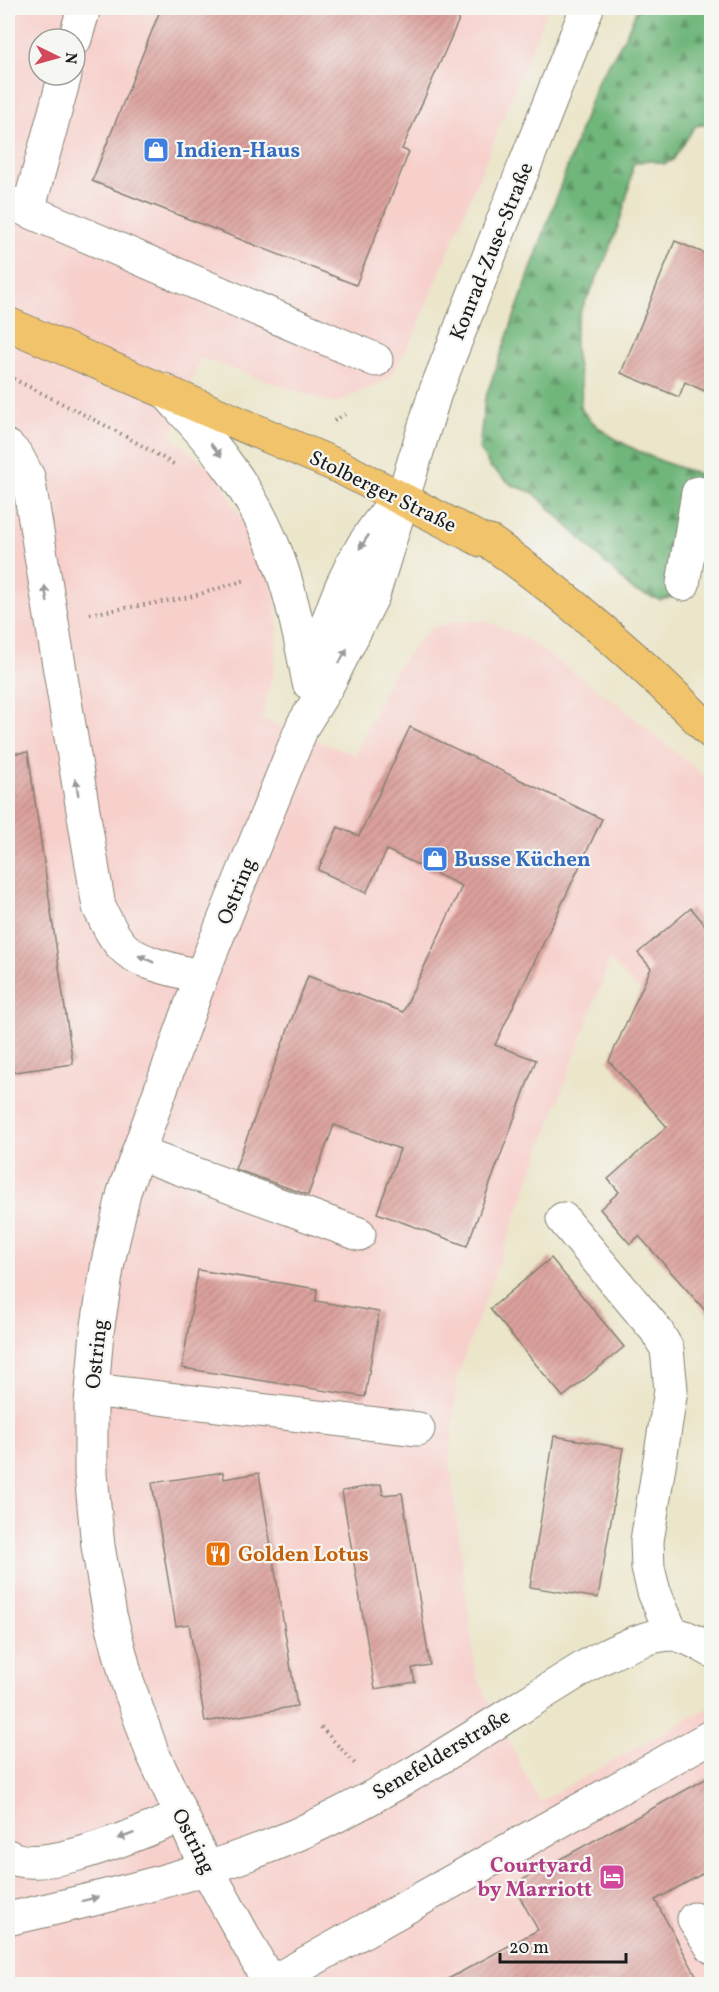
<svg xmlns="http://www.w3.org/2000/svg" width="719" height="1992" font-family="Vollkorn,serif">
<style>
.built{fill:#f7d0cc;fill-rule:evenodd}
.forest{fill:url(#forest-firs);stroke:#46694b;stroke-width:1.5}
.building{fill:url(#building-hatch)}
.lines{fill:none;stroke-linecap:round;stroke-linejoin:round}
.minor-casing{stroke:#848072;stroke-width:35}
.major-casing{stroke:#848072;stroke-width:35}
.path{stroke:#848072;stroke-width:4;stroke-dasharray:1.5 4.5;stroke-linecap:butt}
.minor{stroke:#fff;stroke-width:33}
.major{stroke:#f1c36a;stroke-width:33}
.oneway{fill:#999}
.labels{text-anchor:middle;stroke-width:4.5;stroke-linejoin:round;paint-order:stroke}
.shop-label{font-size:21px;font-weight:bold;fill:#366cbe;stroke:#f6f6f2;text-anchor:start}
.street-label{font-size:21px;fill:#1c1c1c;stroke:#f6f6f2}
.food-label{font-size:21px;font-weight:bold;fill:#c56008;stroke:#f6f6f2;text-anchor:start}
.hotel-label{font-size:21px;font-weight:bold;fill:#b23c85;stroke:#f6f6f2;text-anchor:end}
</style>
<defs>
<pattern id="forest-firs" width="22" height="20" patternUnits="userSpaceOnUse" patternTransform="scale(1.5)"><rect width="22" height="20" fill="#70b67a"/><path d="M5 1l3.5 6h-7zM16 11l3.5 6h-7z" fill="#5b9363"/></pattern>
<pattern id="building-hatch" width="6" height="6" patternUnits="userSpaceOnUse" patternTransform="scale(1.5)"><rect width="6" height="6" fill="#dba09c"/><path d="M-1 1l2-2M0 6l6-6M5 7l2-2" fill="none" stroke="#bb8986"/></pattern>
</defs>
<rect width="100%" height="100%" fill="#f6f6f2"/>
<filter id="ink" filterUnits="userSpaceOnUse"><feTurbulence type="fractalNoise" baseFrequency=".0167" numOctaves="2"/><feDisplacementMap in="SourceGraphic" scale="12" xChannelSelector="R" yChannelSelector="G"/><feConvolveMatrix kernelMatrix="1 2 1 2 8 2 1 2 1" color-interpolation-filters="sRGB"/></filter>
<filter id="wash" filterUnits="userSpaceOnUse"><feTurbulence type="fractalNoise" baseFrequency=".008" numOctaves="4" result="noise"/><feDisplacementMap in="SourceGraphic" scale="24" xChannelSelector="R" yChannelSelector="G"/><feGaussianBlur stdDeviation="1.35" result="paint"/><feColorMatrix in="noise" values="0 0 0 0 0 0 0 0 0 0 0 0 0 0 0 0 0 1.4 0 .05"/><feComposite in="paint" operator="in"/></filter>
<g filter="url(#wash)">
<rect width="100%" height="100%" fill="#ebe5c9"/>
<path class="built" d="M 8,8 L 548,8 L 414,336 L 389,378 L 334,404 L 200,358 L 171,437 L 219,476 L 255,544 L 274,592 L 278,627 L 275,665 L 262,719 L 355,755 L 390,677 L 415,645 L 434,627 L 455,621 L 486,621 L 525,638 L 619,705 L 711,782 L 711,1065 L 610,960 L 457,1377 L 450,1464 L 476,1675 L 539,1802 L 711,1706 L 711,1984 L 8,1984 ZM 39,39 L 75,39 L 75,75 L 39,75 Z"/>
<path class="forest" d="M 637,8 L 711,8 L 711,124 L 695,126 L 673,160 L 665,164 L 647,160 L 633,164 C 628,205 613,244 595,282 C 587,299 577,314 575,334 C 572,359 586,382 580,407 C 599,439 664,464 700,474 L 711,484 L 711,534 L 673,597 L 660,600 L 634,591 L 534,493 L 512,485 L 490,467 L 479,448 L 485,399 L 598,80 C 613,59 629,31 637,8 Z"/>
<g id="blocks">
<path class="building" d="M 161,8 L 464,8 L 402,149 L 409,152 L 356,285 L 92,181 Z
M 675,241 L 711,256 L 711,394 L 685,382 L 679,397 L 621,373 Z
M 410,727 L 602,819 L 495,1045 L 536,1060 L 467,1246 L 377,1213 L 400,1149 L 334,1125 L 308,1195 L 235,1169 L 308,976 L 403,1012 L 462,886 L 387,850 L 366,893 L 318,870 L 338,827 L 359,836 Z
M 28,752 L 73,1064 L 8,1073 L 8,754 Z
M 691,908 L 711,932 L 711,1317 L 639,1236 L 630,1244 L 600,1209 L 619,1192 L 608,1179 L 667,1127 L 609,1061 L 651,968 L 638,953 Z
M 551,1258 L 624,1347 L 563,1397 L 490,1309 Z
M 198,1270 L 317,1289 L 316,1301 L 379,1312 L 365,1397 L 182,1368 Z
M 554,1436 L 623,1448 L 598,1598 L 530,1587 Z
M 223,1472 L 224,1479 L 259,1473 L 297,1706 L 205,1722 L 189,1624 L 176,1626 L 152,1483 Z
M 381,1484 L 383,1495 L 402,1493 L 430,1665 L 412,1668 L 415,1682 L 375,1689 L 342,1491 Z
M 711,1776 L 711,1869 L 655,1900 L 701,1984 L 439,1984 L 538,1930 L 513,1885 Z"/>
</g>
</g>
<g filter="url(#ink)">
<use href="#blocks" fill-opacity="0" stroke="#848072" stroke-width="1.5"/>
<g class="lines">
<g class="minor-casing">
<path id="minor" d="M 75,39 L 84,8
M 8,202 L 376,360
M 28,211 L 65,75
M 164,390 C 185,414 208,437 226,463 C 278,531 294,601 309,683
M 8,447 L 17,456 L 28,477 L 99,907 C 106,921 112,936 123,947 C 141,965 178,970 201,977
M 683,584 L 698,493
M 310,678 C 330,611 348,554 396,502
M 138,1153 L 359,1234
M 563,1219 L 656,1330 L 667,1349 L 671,1390 L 647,1541 L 648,1568 L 654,1592 L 672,1634
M 92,1390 L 418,1429
M 8,1856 C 44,1877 141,1831 181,1817
M 8,1919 C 104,1897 205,1875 296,1835 C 401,1788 497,1720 595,1661 C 616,1651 648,1634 672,1634 C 685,1635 700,1644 712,1651
M 694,1919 L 712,1947
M 269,1984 L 712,1736
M 270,1984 L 207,1869 L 152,1752 L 128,1684 L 110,1615 L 98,1546 L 91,1474 L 91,1403 L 97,1332 L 108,1262 L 124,1192 L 201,977 L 303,725 L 327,686 L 373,595 L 435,393 L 587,8"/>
</g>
<g class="major-casing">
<path id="major" d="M 8,324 L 340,467 L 481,540 L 490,542 C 570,599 643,663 712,733"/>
</g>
<path class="path" d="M 8,376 L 116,431 L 177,466
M 334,421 L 349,412
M 90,614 L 190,597 L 246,580
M 321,1727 L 355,1764"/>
<use href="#minor" class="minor"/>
<use href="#major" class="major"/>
</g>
<defs><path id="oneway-solid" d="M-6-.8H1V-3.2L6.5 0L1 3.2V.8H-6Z" transform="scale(1.5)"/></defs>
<g class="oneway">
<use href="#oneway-solid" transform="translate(216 450) rotate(50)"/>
<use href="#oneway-solid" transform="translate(364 542) rotate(124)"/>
<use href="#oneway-solid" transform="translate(46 594) rotate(-99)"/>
<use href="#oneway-solid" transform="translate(343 656) rotate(-62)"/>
<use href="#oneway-solid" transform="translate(77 787) rotate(-99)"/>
<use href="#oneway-solid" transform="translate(146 959) rotate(-156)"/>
<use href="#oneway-solid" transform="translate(126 1836) rotate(160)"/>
<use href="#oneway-solid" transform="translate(90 1899) rotate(-14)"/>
</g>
</g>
<defs>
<g id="shop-square" transform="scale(1.35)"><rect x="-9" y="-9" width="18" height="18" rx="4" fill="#3f7fe0" stroke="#f6f6f2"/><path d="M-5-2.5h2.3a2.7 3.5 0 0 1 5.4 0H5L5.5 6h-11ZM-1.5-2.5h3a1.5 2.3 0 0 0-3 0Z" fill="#fff"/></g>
<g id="restaurant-square" transform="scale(1.35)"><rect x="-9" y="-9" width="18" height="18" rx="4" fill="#e8710a" stroke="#f6f6f2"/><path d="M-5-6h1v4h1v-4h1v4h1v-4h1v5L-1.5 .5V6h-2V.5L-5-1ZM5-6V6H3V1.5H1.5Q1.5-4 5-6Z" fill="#fff"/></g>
<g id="hotel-square" transform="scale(1.35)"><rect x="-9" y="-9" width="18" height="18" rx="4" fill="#d1479c" stroke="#f6f6f2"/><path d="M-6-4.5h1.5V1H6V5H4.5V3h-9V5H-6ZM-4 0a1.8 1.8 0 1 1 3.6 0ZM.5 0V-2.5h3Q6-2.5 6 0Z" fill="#fff"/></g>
</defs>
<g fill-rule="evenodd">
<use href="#shop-square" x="156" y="150"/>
<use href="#shop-square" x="435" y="859"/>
<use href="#restaurant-square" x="218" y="1554"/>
<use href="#hotel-square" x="612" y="1877"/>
</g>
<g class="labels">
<g class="shop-label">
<text x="176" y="157">Indien-Haus</text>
<text x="454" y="866">Busse Küchen</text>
</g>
<g class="street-label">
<text transform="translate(491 251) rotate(-68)" y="7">Konrad-Zuse-Straße</text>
<text transform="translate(383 491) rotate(26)" y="7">Stolberger Straße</text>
<text transform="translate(236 891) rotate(-68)" y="7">Ostring</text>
<text transform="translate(96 1354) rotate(-84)" y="7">Ostring</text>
<text transform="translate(441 1754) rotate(-31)" y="7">Senefelderstraße</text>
<text transform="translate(194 1841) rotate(63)" y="7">Ostring</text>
</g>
<g class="food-label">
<text x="238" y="1561">Golden Lotus</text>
</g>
<g class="hotel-label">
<text x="592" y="1872">Courtyard<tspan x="592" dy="24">by Marriott</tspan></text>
</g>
</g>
<rect width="719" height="1992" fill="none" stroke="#f6f6f2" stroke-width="30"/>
<g transform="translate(57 57) rotate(95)"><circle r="28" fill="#f6f6f2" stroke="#9f9f9c" stroke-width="1.5"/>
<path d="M0-4.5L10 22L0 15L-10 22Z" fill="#d1495b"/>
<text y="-9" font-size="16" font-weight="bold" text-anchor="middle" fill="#1c1c1c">N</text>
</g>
<path d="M500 1953v9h126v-9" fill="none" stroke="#1c1c1c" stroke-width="3"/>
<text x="509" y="1953" font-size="18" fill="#1c1c1c" stroke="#f6f6f2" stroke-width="4.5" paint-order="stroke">20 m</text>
</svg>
